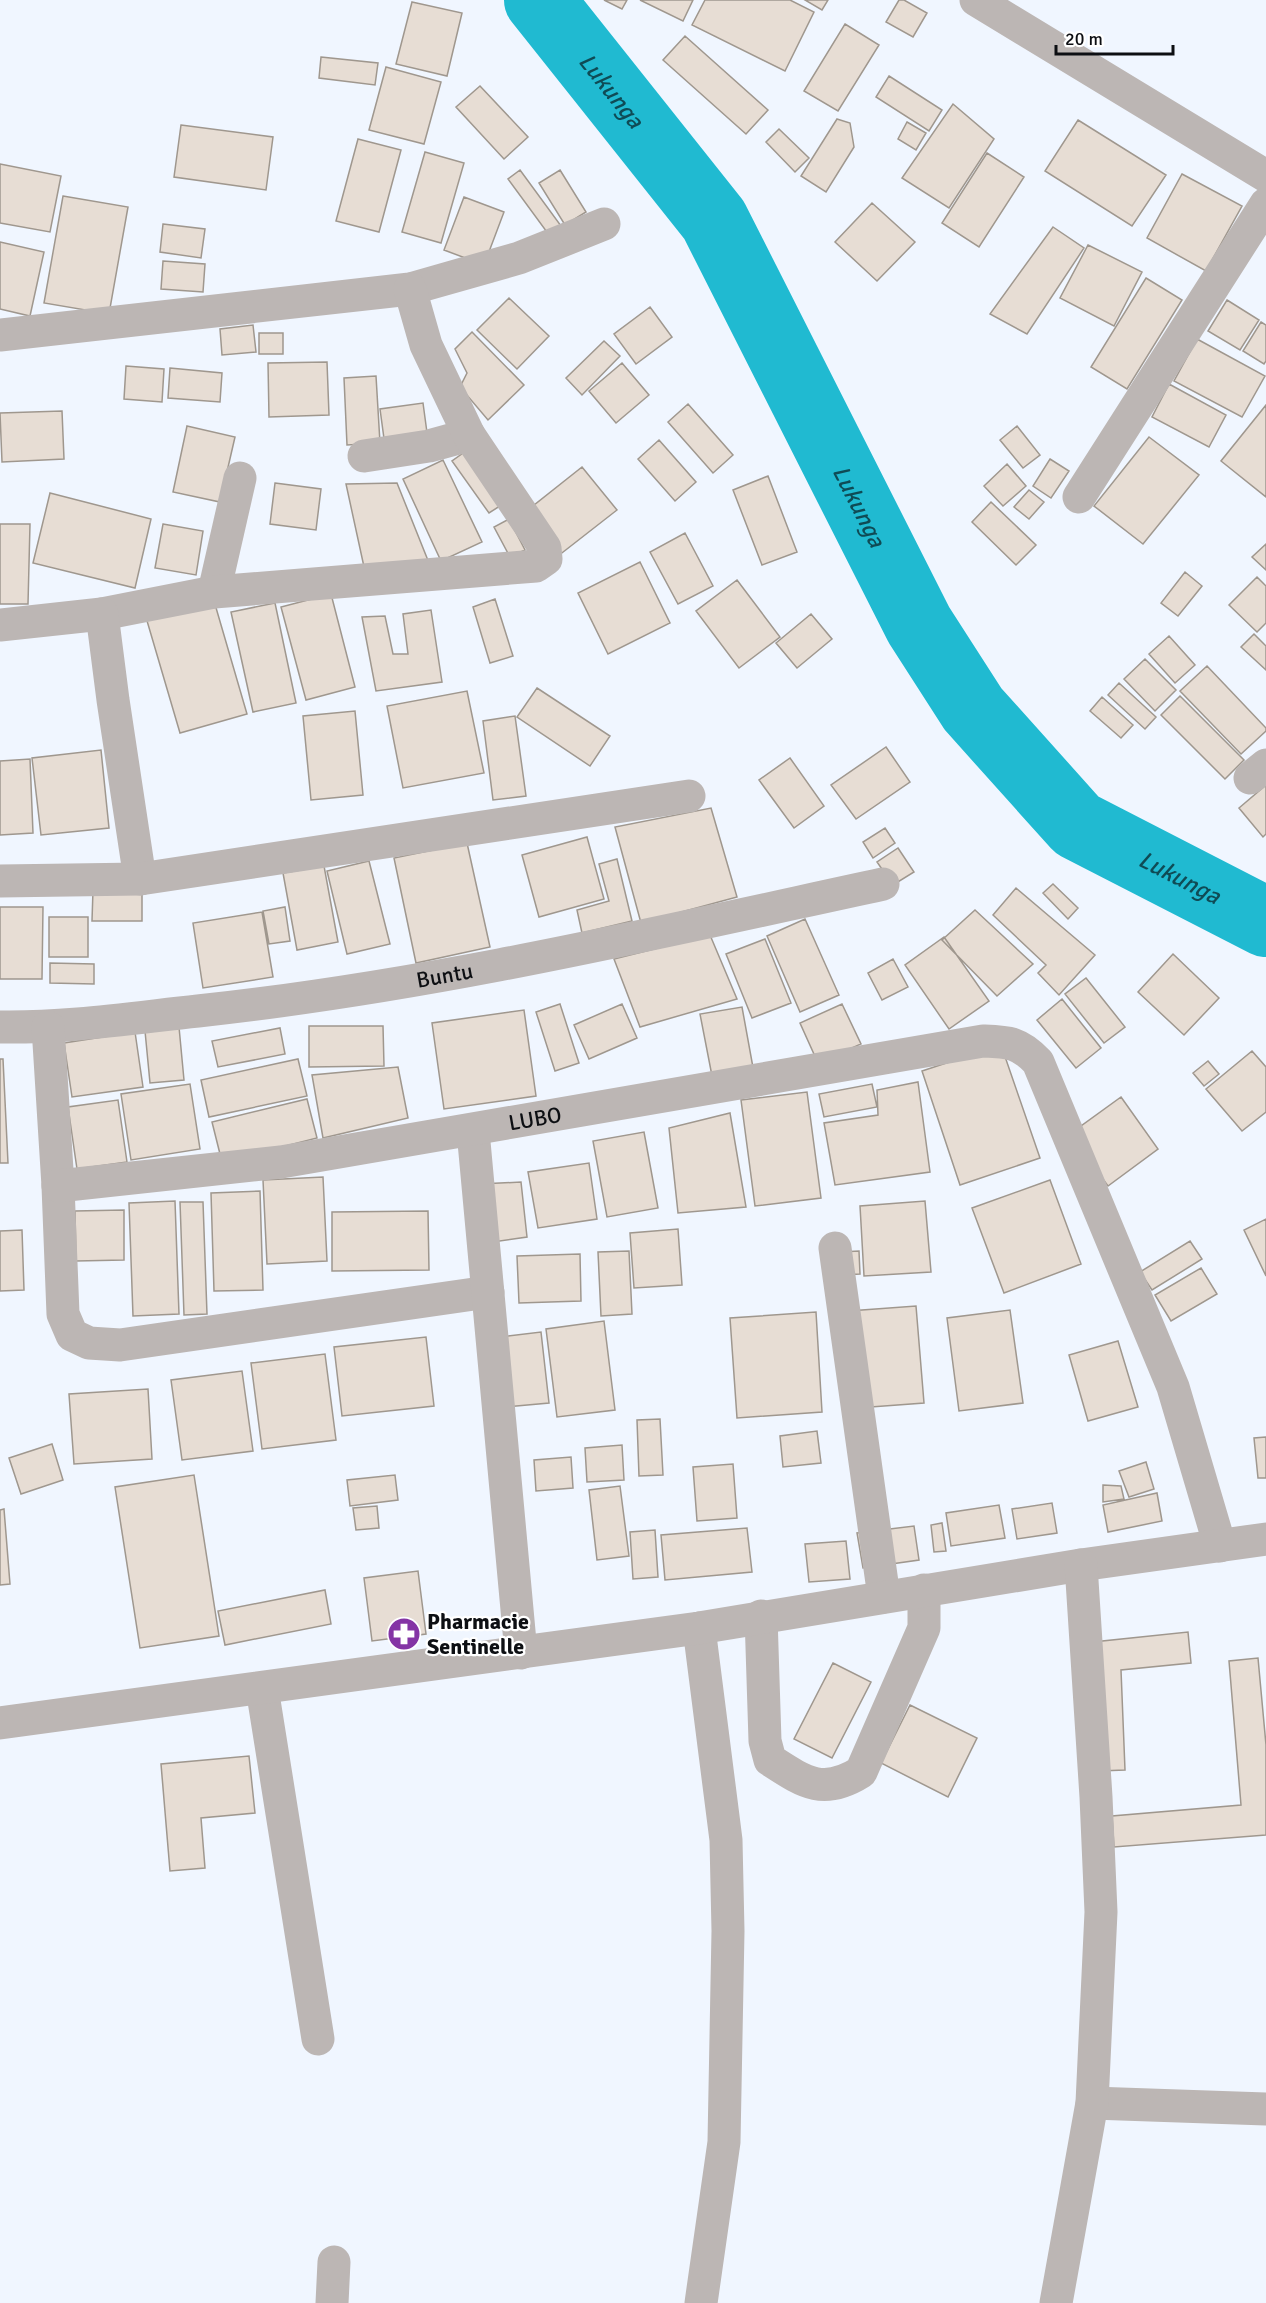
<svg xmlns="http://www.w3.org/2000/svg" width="1266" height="2303" font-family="Signika,sans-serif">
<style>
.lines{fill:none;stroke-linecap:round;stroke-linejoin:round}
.river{stroke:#20bad1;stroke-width:70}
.building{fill:#e7ddd4;stroke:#9f978e;stroke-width:1.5}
.minor{stroke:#bcb6b4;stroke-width:33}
.labels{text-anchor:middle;stroke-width:4.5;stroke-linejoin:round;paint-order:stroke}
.street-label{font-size:22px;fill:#0d0f13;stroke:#fff}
.poi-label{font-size:22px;font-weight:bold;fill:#0d0f13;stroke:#fff;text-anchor:start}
.water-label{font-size:24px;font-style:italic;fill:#0f4b55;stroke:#fff}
</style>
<rect width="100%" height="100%" fill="#f0f6ff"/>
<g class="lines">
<path class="river" id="s1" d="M 539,0 L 714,220 L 919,625 L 973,709 L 1077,825 L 1266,922"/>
</g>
<path class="building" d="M 604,0 L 627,0 L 622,9 Z
M 640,0 L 693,0 L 683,21 Z
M 705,0 L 790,0 L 814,12 L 785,71 L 692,25 Z
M 805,0 L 828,0 L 822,10 Z
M 899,0 L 904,0 L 927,13 L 913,37 L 886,22 Z
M 412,2 L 462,13 L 447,76 L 396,64 Z
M 845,24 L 879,45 L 838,111 L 804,91 Z
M 685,36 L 768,110 L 746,134 L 663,60 Z
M 321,57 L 378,63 L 375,85 L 319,78 Z
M 386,67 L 441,82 L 424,144 L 369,130 Z
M 889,76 L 942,110 L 929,131 L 876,97 Z
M 480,86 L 528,137 L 504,159 L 456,107 Z
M 953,104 L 994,139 L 949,208 L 902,178 Z
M 837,119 L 850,123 L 854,147 L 826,192 L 801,176 Z
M 1078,120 L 1166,175 L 1132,226 L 1045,171 Z
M 907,122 L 926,133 L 916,150 L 898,139 Z
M 181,125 L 273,137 L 266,190 L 174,177 Z
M 779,129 L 809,158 L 795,172 L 766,142 Z
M 358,139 L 401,150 L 379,232 L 336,221 Z
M 425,152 L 464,163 L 441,243 L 402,232 Z
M 987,153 L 1024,177 L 979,247 L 942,223 Z
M 0,164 L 61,176 L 50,232 L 0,223 Z
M 520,170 L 564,230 L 552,239 L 508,179 Z
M 560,170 L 586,212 L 565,225 L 539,183 Z
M 1182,174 L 1242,206 L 1206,271 L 1147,238 Z
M 63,196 L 128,207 L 109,314 L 44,303 Z
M 464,197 L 504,212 L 484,265 L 444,250 Z
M 872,203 L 915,242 L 877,281 L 835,242 Z
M 163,224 L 205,229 L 201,258 L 160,252 Z
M 1053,227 L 1084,248 L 1027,334 L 990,314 Z
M 0,242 L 44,252 L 30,316 L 0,309 Z
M 1088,245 L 1142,272 L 1114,326 L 1060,298 Z
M 163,261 L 205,264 L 203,292 L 161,289 Z
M 1146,278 L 1182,300 L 1127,389 L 1091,367 Z
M 509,298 L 549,336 L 517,369 L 477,330 Z
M 1227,300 L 1259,320 L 1240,350 L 1208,331 Z
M 650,307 L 672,337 L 636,364 L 614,334 Z
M 1261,322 L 1266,325 L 1266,361 L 1264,364 L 1243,351 Z
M 253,325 L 256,352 L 222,355 L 220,329 Z
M 472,332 L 524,385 L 488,420 L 460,387 L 467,373 L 455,349 Z
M 259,333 L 283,333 L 283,354 L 259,354 Z
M 1197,339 L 1265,376 L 1242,417 L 1174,381 Z
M 604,341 L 620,356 L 582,395 L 566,378 Z
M 327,362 L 329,415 L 269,417 L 268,363 Z
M 622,363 L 649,395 L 616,423 L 589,391 Z
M 126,366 L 164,369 L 162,402 L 124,399 Z
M 170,368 L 222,373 L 220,402 L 168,398 Z
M 376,376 L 380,443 L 347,445 L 344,378 Z
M 1169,384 L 1226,415 L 1209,447 L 1152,417 Z
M 423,403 L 428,440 L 385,446 L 380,409 Z
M 688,404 L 733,455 L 713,473 L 668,422 Z
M 1266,405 L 1266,497 L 1221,461 Z
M 62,411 L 64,459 L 2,462 L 0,413 Z
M 187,426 L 235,437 L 220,502 L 173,492 Z
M 1017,426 L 1040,455 L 1023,468 L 1000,440 Z
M 1149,437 L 1199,475 L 1143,544 L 1094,506 Z
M 659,440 L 696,482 L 675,501 L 638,459 Z
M 466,451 L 503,504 L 489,513 L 452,461 Z
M 1050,459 L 1069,471 L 1051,498 L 1033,486 Z
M 443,460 L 482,542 L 441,561 L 403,479 Z
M 1007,464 L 1026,486 L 1003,506 L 984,486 Z
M 582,467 L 617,510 L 558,556 L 524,513 Z
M 768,476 L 797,552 L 762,565 L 733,490 Z
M 275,483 L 321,489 L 316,530 L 270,524 Z
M 397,483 L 429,563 L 366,576 L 346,484 Z
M 1029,490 L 1044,502 L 1029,519 L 1014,507 Z
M 50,493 L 151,519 L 135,588 L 33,563 Z
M 991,502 L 1036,545 L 1016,565 L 972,522 Z
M 509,519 L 525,550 L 510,557 L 494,527 Z
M 0,524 L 30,524 L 28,604 L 0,604 Z
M 163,524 L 203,531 L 196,575 L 155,568 Z
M 685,533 L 713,586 L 678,604 L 650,552 Z
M 1266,544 L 1266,570 L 1252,557 Z
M 640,562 L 670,623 L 608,654 L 578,593 Z
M 1185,572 L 1202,586 L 1178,616 L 1161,603 Z
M 1257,577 L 1266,586 L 1266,623 L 1257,632 L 1229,605 Z
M 737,580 L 780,637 L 739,668 L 696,611 Z
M 212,594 L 247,714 L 180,733 L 145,614 Z
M 331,594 L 355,687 L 306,700 L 281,607 Z
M 495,599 L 513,656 L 490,663 L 473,607 Z
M 275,603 L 296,703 L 253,712 L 231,612 Z
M 431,610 L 442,682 L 376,691 L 362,617 L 385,616 L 393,654 L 408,654 L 403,614 Z
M 811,614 L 832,639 L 797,668 L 776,643 Z
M 1254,634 L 1266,646 L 1266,670 L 1241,647 Z
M 1169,636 L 1195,665 L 1175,683 L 1149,654 Z
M 1145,659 L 1176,690 L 1155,711 L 1124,679 Z
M 1207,666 L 1266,728 L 1266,731 L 1241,754 L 1180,691 Z
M 1119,683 L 1156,717 L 1145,729 L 1108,695 Z
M 537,688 L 610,736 L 590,766 L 517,717 Z
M 467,691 L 484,773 L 403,788 L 387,706 Z
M 1180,696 L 1244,760 L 1225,779 L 1161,715 Z
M 1102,697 L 1133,725 L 1121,738 L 1090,711 Z
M 355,711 L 363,795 L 311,800 L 303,716 Z
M 515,716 L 526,796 L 493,800 L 483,721 Z
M 886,747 L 910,782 L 856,819 L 831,785 Z
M 101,750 L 109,828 L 41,835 L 32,758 Z
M 790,758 L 824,806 L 794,828 L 759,780 Z
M 30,759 L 33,833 L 0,835 L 0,761 Z
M 1266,785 L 1266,834 L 1263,837 L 1239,808 Z
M 711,808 L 737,897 L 641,923 L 615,827 Z
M 885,828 L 895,843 L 873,858 L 863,842 Z
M 587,837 L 604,899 L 539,917 L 522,855 Z
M 467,843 L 490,947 L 416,963 L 394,858 Z
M 898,848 L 914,872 L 893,885 L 877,862 Z
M 617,859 L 632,921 L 582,933 L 577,910 L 609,901 L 599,864 Z
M 369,861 L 390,944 L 347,954 L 327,871 Z
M 324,866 L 338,942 L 297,950 L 283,873 Z
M 1053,884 L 1078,908 L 1068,919 L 1043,893 Z
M 1016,888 L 1095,955 L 1059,995 L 1038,973 L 1046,965 L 993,915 Z
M 93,890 L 142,890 L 142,921 L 92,921 Z
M 0,907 L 43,907 L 42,979 L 0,979 Z
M 285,907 L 290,941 L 269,944 L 263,911 Z
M 975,910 L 1033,964 L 997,996 L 942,940 Z
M 262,912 L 273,977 L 203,988 L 193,923 Z
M 49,917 L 88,917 L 88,957 L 49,957 Z
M 805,919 L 839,995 L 800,1012 L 767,936 Z
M 710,935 L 737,999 L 640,1027 L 614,959 Z
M 944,937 L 989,1001 L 949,1029 L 905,965 Z
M 765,939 L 791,1003 L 752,1018 L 726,954 Z
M 1173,954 L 1219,998 L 1184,1035 L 1138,992 Z
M 893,959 L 908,987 L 882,1000 L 868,973 Z
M 50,963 L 94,964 L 94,984 L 50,983 Z
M 1086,978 L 1125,1027 L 1104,1043 L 1065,994 Z
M 1062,999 L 1101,1048 L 1076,1068 L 1037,1020 Z
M 560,1004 L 579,1063 L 555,1071 L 536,1012 Z
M 622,1004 L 637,1038 L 589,1059 L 574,1025 Z
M 842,1004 L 861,1044 L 818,1063 L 800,1023 Z
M 742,1007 L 754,1073 L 713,1081 L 700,1014 Z
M 524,1010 L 536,1096 L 444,1109 L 432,1023 Z
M 309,1026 L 383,1026 L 384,1066 L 309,1067 Z
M 179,1027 L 184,1080 L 150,1083 L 145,1031 Z
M 280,1028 L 285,1054 L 218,1067 L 212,1041 Z
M 135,1032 L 143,1087 L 72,1097 L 64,1043 Z
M 1001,1045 L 1040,1158 L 960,1185 L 922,1071 Z
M 1252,1051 L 1266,1067 L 1266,1112 L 1242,1131 L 1206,1089 Z
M 0,1059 L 3,1059 L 8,1163 L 0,1163 Z
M 298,1059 L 307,1096 L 209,1117 L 201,1080 Z
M 1208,1061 L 1219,1074 L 1204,1086 L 1193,1073 Z
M 398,1067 L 408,1118 L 323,1138 L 312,1075 Z
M 918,1082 L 930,1172 L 835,1185 L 824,1123 L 878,1115 L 877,1090 Z
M 190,1084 L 200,1149 L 131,1160 L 121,1094 Z
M 872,1084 L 877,1107 L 824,1117 L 819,1094 Z
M 807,1092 L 821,1198 L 755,1206 L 741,1100 Z
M 1121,1097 L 1158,1149 L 1108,1186 L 1070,1134 Z
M 307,1099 L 317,1138 L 222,1162 L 212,1122 Z
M 118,1100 L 127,1162 L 77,1169 L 68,1107 Z
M 730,1113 L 746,1207 L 678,1213 L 669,1128 Z
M 644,1132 L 658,1208 L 607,1217 L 593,1141 Z
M 589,1163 L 597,1219 L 538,1228 L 528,1172 Z
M 323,1177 L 327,1261 L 267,1264 L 263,1180 Z
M 1050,1180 L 1081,1264 L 1004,1293 L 972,1208 Z
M 521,1182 L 527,1237 L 486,1243 L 480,1184 Z
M 260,1191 L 263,1290 L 214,1291 L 211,1193 Z
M 175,1201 L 179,1314 L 133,1316 L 129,1203 Z
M 925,1201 L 931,1272 L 864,1276 L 860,1206 Z
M 180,1202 L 203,1202 L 207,1314 L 184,1315 Z
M 124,1210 L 124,1260 L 76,1261 L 75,1211 Z
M 428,1211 L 429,1270 L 332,1271 L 332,1212 Z
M 1266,1219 L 1266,1276 L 1244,1230 Z
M 678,1229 L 682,1285 L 634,1288 L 630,1233 Z
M 22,1230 L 24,1290 L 0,1291 L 0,1231 Z
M 1190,1241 L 1202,1259 L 1152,1290 L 1140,1272 Z
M 629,1251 L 632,1314 L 601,1316 L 598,1252 Z
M 859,1251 L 860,1274 L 842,1275 L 840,1252 Z
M 580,1254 L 581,1301 L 519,1303 L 517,1256 Z
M 1201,1268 L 1217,1294 L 1171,1321 L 1155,1295 Z
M 916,1306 L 924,1403 L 844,1409 L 835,1312 Z
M 1010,1310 L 1023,1403 L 959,1411 L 947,1318 Z
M 816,1312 L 822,1412 L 737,1418 L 730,1318 Z
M 604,1321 L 615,1410 L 557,1417 L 546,1329 Z
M 541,1332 L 549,1403 L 505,1407 L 499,1337 Z
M 426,1337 L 434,1406 L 342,1416 L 334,1347 Z
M 1118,1341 L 1138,1407 L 1088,1421 L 1069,1355 Z
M 325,1354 L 336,1440 L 262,1449 L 251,1363 Z
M 242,1371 L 253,1451 L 182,1460 L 171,1380 Z
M 148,1389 L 152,1459 L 74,1464 L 69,1394 Z
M 660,1419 L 663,1475 L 639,1476 L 637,1420 Z
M 817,1431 L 821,1463 L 783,1467 L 780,1436 Z
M 1266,1437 L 1266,1478 L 1258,1478 L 1254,1438 Z
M 52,1444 L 63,1480 L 21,1494 L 9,1458 Z
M 622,1445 L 624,1480 L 587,1482 L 585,1448 Z
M 571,1457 L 573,1488 L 536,1491 L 534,1460 Z
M 1146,1462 L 1154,1489 L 1129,1497 L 1119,1471 Z
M 733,1464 L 737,1518 L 697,1521 L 693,1467 Z
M 194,1475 L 219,1636 L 140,1648 L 115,1487 Z
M 395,1475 L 398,1500 L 350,1506 L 347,1480 Z
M 1103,1485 L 1121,1486 L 1124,1499 L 1103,1502 Z
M 620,1486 L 629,1556 L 597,1560 L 589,1490 Z
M 1157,1493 L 1162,1521 L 1108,1532 L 1103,1505 Z
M 1052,1503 L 1057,1533 L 1017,1539 L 1012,1509 Z
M 999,1505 L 1005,1538 L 951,1546 L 946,1513 Z
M 377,1506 L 379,1528 L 356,1530 L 353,1508 Z
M 4,1509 L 10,1584 L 0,1585 L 0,1510 Z
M 942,1523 L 946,1551 L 934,1552 L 931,1525 Z
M 914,1526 L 919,1560 L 863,1568 L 857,1533 Z
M 747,1528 L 752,1572 L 665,1580 L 661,1535 Z
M 655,1530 L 658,1577 L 633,1579 L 630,1532 Z
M 846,1541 L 850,1579 L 809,1582 L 805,1544 Z
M 418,1571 L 426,1634 L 372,1641 L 364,1578 Z
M 325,1590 L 331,1624 L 225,1645 L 218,1611 Z
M 1188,1632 L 1191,1663 L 1121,1670 L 1125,1770 L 1099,1771 L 1093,1642 Z
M 1258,1658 L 1266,1745 L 1266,1835 L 1114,1847 L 1112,1816 L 1241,1805 L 1229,1661 Z
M 833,1663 L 871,1682 L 832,1758 L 794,1739 Z
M 910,1705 L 977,1738 L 948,1797 L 881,1763 Z
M 249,1756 L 255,1813 L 201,1818 L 205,1868 L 170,1871 L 161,1764 Z"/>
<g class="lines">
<g class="minor">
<path d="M 976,0 L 1266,176"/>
<path d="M 0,335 L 410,289 L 519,258 L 604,224"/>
<path d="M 364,456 L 429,446 L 469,435"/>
<path d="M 1079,497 L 1266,204"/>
<path d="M 214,592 L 240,478"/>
<path d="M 102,614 L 214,592 L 536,566 L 546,559 L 545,548 L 469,435 L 426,345 L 410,289"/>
<path d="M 0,625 L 102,614 L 113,700 L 140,879"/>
<path d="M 1250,778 L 1266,765"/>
<path d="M 0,881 L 140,879 L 689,796"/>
<path id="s2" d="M 0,1027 C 67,1028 132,1018 198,1011 C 430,986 656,933 883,884"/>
<path d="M 48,1027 L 58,1186 L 63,1314 L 72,1335 L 89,1343 L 120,1345 L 488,1292"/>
<path d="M 473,1131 L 521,1653"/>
<path id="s3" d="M 58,1186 L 281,1162 L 983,1041 C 1009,1042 1019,1042 1038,1062 L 1173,1387 L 1220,1546"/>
<path d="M 835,1248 L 884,1597"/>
<path d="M 761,1616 L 765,1741 L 770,1760 C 804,1782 823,1796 861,1772 L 924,1628 L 924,1590"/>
<path d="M 699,1628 L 726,1840 L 728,1931 L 724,2142 L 701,2303"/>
<path d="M 262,1688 L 318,2039"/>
<path d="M 0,1723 L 699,1628 L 1081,1565 L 1266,1539"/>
<path d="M 1092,2103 L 1266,2109"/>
<path d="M 332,2303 L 334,2262"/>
<path d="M 1056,2303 L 1092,2103 L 1101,1912 L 1096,1797 L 1081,1565"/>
</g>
</g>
<defs>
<g id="pharmacy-disc" transform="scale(1.725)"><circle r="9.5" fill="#8434a5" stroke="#fff"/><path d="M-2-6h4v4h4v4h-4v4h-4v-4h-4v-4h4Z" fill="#fff"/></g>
</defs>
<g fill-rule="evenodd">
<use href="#pharmacy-disc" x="404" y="1634"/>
</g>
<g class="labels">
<g class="street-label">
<text dy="8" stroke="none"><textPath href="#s2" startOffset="448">Buntu</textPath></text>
<text dy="8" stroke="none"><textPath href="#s3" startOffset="482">LUBO</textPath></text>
</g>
<g class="poi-label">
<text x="427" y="1629">Pharmacie<tspan x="427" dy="25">Sentinelle</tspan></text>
</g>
<g class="water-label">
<text dy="8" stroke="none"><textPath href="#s1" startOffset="116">Lukunga</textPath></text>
<text dy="8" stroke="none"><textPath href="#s1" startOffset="602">Lukunga</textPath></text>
<text dy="8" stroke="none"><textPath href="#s1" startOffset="1106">Lukunga</textPath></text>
</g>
</g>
<path d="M1056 45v9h117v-9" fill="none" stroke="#0d0f13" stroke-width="3"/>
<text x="1065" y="45" font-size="18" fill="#0d0f13" stroke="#ffffff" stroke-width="4.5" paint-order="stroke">20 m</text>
</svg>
